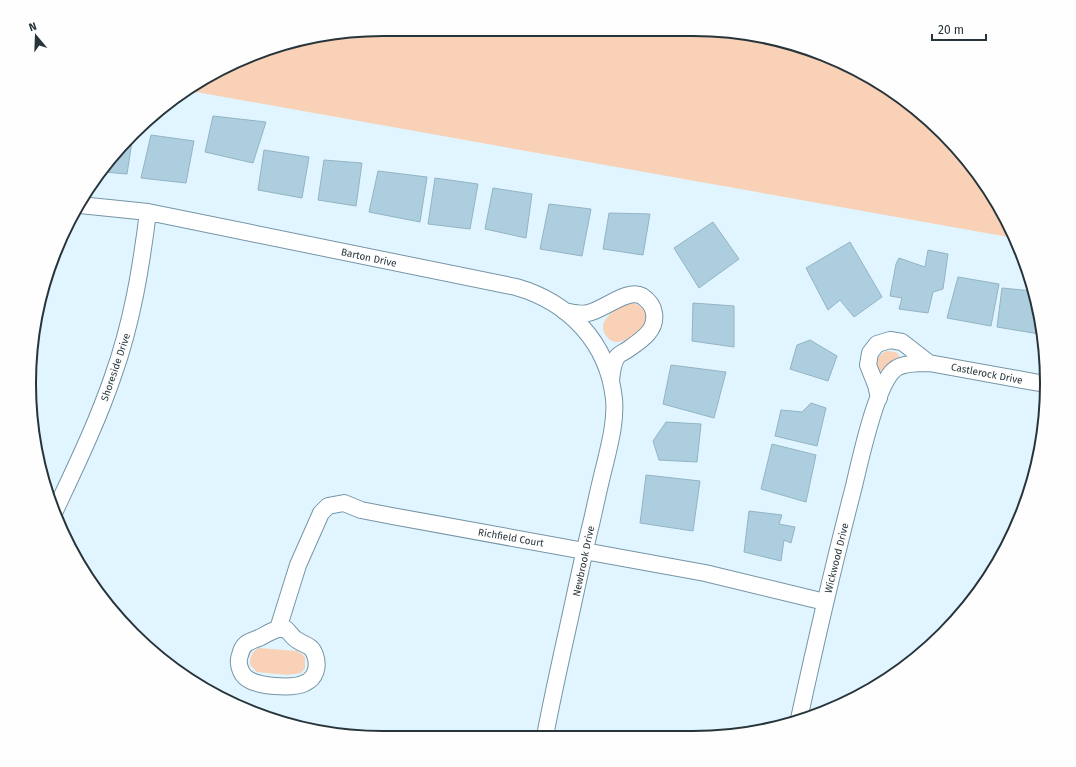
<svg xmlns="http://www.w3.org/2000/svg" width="1076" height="767" font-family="'Fira Sans',sans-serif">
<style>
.green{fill:#f8d1b7}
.building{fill:#accede;stroke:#93b4c4}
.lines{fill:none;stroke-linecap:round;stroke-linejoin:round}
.minor-casing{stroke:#7595a5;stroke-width:18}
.minor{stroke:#fff;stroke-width:16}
.labels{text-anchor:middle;stroke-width:3.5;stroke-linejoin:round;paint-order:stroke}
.street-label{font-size:10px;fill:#27353b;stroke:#fefefe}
.rim{fill:none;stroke:#27353b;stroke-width:2}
</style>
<rect width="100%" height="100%" fill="#e0f5ff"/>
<path class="green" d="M 383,29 L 693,29 L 762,36 L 870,77 L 959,150 L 1000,206 L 1014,238 L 185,90 L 292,41 Z
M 632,303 C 641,304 649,313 646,323 C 643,331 627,341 618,342 C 614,342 611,341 608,338 C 592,322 618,306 632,303 Z
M 887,351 L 896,352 L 900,357 L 890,363 L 881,371 L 879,371 L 877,367 L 878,358 L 884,352 Z
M 259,648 L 297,651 L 303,655 L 305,658 L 305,668 L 301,673 L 287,675 L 257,672 L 250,665 C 250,657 251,652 259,648 Z"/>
<path class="building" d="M 213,116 L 266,122 L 253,163 L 205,152 Z
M 133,135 L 127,174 L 104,172 L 104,169 L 117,150 Z
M 151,135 L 194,141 L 186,183 L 141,178 Z
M 264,150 L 309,157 L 302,198 L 258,190 Z
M 324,160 L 362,163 L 356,206 L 318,200 Z
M 378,171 L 427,177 L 420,222 L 369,212 Z
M 435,178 L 478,184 L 470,229 L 428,224 Z
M 493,188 L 532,194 L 526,238 L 485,229 Z
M 549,204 L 591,209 L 582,256 L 540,249 Z
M 609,213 L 650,214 L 643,255 L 603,249 Z
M 713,222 L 739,259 L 699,288 L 674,248 Z
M 850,242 L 882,297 L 854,317 L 840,300 L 828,310 L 806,268 Z
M 928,250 L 948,254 L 943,289 L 933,292 L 928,313 L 899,309 L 902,298 L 890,296 L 896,264 L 899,258 L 925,267 Z
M 958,277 L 999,284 L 991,326 L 947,318 Z
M 1002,288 L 1033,291 L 1041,324 L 1039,334 L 997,327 Z
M 693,303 L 734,306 L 734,347 L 692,341 Z
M 810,340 L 837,356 L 828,381 L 790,369 L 797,345 Z
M 671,365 L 726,372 L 714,418 L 663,404 Z
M 811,403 L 826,408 L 817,446 L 775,436 L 781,410 L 802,412 Z
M 666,422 L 701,424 L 697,462 L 659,460 L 653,441 Z
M 772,444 L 816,455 L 806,502 L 761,489 Z
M 646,475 L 700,481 L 693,531 L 640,523 Z
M 749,511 L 782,515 L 779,524 L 795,527 L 791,543 L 784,540 L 781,561 L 744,552 Z"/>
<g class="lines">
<g class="minor-casing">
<path id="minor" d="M 80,205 L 148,212 L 516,287 C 569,302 608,343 614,399 C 616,420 610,443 605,464 C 600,483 596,502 592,520 C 583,556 576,591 568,627 C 560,663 552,699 545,736
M 564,311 C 571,312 581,315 588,313 C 604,310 627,288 642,296 C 648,300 653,306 654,313 C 657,331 640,341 627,350 C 624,352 619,354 617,357 C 612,364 612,373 611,381
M 879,398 L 876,385 L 868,365 L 870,353 L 877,344 L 890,340 L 902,342 L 929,363
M 54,513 C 75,468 97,423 113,376 C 132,323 141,268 148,212
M 278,629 L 298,565 L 321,513 L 328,506 L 344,503 L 361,510 L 392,516 L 705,573 L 825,602
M 278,629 L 286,629 C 290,633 293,638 297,640 C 305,646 311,644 315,655 C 319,666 316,678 305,683 C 293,689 256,687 245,677 C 240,672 237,662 240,655 C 243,643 248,642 259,638 C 265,635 271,631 278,629 Z
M 799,719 C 816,641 834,563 854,486 C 860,461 876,385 894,370 C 901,363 920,363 929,363 L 1045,384"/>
</g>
<use href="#minor" class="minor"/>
</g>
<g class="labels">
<g class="street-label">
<text transform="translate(369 257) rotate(12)" y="4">Barton Drive</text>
<text transform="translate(115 367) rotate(-71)" y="4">Shoreside Drive</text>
<text transform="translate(987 373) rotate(11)" y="4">Castlerock Drive</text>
<text transform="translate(511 537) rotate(10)" y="4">Richfield Court</text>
<text transform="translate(836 558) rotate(-76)" y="4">Wickwood Drive</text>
<text transform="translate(583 561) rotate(-78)" y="4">Newbrook Drive</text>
</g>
</g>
<path d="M0 0H1076V767H0ZM383 36H693A347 347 0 0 1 1040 383V384A347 347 0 0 1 693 731H383A347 347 0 0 1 36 384V383A347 347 0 0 1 383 36Z" fill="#fefefe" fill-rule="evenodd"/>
<path class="rim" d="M383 36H693A347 347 0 0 1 1040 383V384A347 347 0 0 1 693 731H383A347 347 0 0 1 36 384V383A347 347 0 0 1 383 36Z"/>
<g transform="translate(36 36) rotate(341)" stroke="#fefefe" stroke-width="3" paint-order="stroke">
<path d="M0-3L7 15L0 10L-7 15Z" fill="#27353b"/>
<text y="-6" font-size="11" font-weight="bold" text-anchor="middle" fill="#27353b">N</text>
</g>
<path d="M932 34v6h54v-6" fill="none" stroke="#27353b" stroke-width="2"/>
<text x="938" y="34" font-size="12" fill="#27353b" stroke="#fefefe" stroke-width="3" paint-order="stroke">20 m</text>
</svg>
